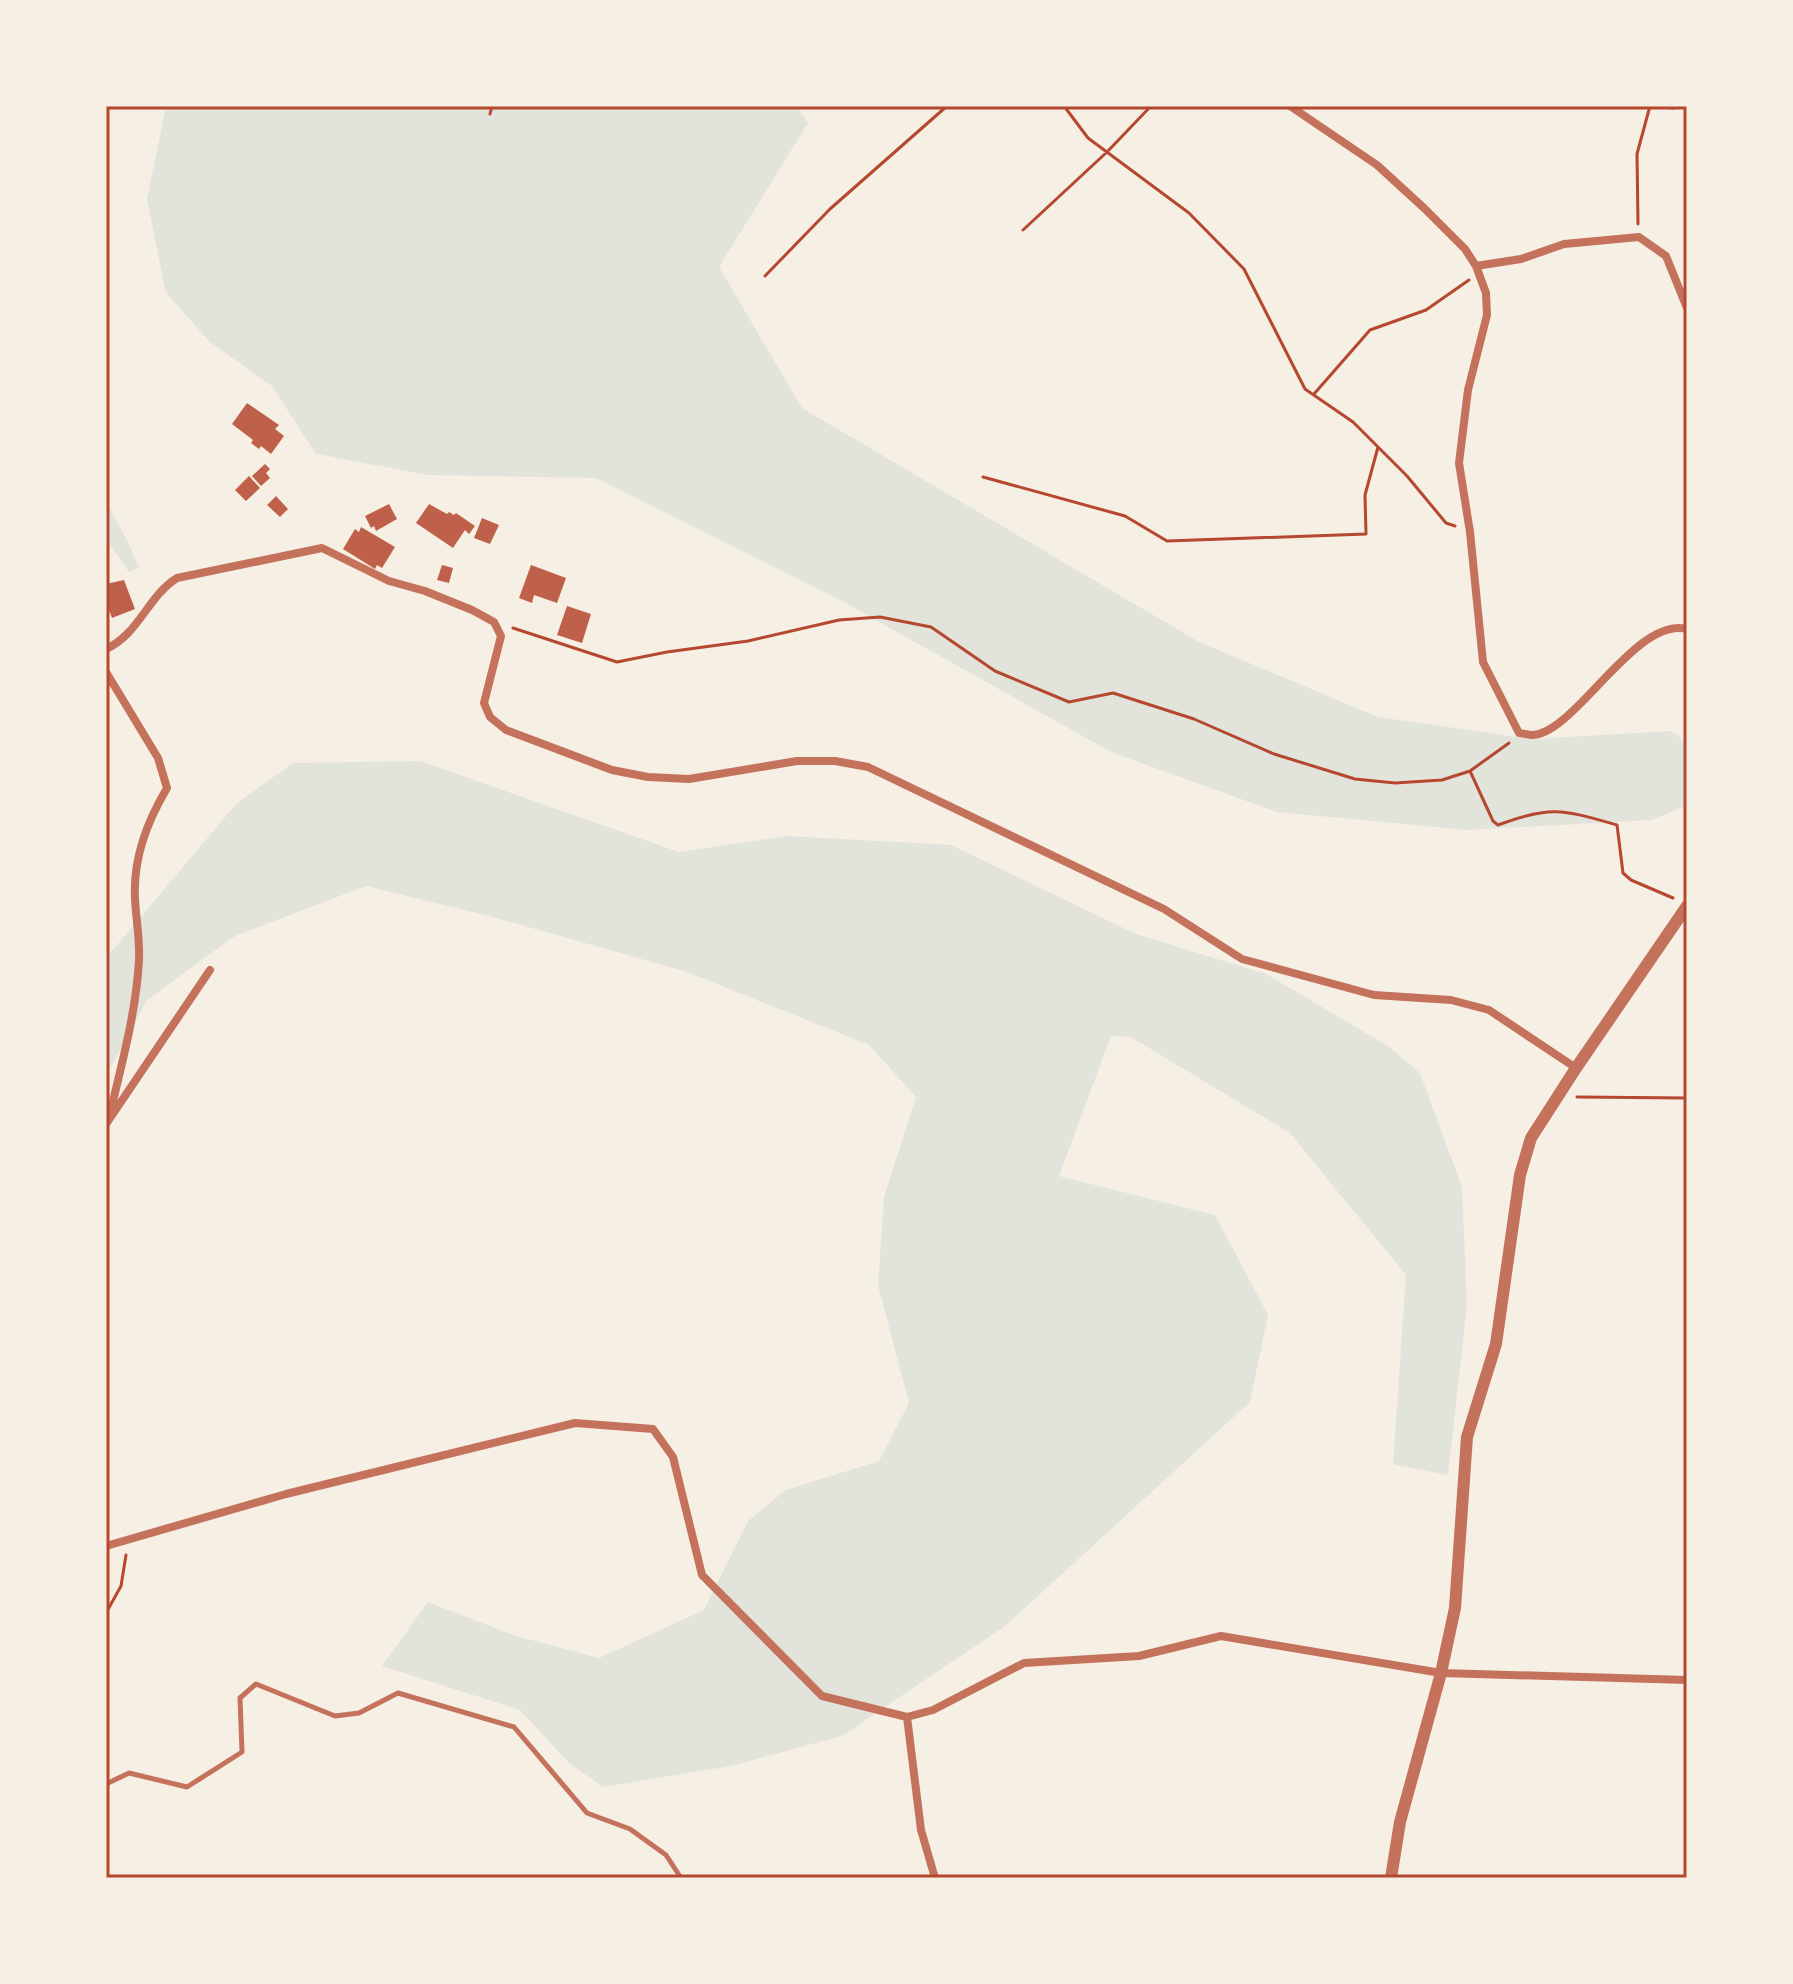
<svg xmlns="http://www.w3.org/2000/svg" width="1793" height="1984" font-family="'Golos Text',sans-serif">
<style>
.green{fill:#e2e4dc}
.building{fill:#bf614a}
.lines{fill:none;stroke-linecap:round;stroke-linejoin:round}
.path{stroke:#b5482f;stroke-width:3}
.service{stroke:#c5725c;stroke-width:5}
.minor{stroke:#c5725c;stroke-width:8}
.tertiary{stroke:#c5725c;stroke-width:12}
.neatline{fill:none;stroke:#b5482f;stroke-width:3}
</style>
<rect width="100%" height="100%" fill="#f6efe4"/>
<path class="green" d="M 166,106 L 796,106 L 808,123 L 719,267 L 802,408 L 1199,642 L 1378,717 L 1531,739 L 1671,731 L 1687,743 L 1687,805 L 1652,820 L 1468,830 L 1277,812 L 1111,752 L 840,600 L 596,478 L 428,475 L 316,454 L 272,386 L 210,342 L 166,293 L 147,199 Z
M 106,502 L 128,542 L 139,568 L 129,572 L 106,539 Z
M 420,761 L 679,852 L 788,836 L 951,845 L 1136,934 L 1266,974 L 1388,1046 L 1420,1073 L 1462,1187 L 1467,1306 L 1448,1475 L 1393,1464 L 1406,1275 L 1290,1133 L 1131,1037 L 1111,1036 L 1059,1176 L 1215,1215 L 1268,1315 L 1250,1402 L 1005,1626 L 842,1736 L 731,1766 L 603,1787 L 569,1763 L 520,1710 L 382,1666 L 428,1602 L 513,1635 L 599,1658 L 704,1610 L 748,1521 L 786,1490 L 879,1461 L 909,1403 L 878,1285 L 884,1197 L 916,1097 L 869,1045 L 687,972 L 489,916 L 366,886 L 235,936 L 147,1000 L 106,1076 L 106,958 L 237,803 L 293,763 Z"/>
<path class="building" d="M 247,403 L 279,425 L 275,429 L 284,436 L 271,454 L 261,446 L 259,449 L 251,443 L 253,440 L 232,424 Z
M 265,464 L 270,469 L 266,473 L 270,478 L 261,486 L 252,476 Z
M 249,476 L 260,488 L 246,501 L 235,490 Z
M 276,496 L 288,509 L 280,517 L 267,505 Z
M 389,504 L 397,519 L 376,531 L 374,526 L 371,528 L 365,516 Z
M 429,504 L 447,514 L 449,512 L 454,515 L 456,513 L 475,526 L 469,534 L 465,530 L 453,548 L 416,523 Z
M 482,518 L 499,525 L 490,544 L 474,538 Z
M 361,527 L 395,547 L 382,568 L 377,565 L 375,569 L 343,549 L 355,529 L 359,532 Z
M 442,565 L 453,568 L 449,583 L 437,580 Z
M 531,565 L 566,578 L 557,603 L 534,595 L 532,603 L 519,598 Z
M 124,580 L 135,609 L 112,618 L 106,602 L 106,584 Z
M 567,606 L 591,614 L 582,643 L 557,635 Z"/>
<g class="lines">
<path class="path" d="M 1064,106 L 1088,138 L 1189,213 L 1244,269 L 1305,389 L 1353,422 L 1407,476 L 1446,523 L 1455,526
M 1656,106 L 1673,108 L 1680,106
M 490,114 L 492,106
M 1638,224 L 1637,154 L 1650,106
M 1023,230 L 1107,152 L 1151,106
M 765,276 L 830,209 L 947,106
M 1314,394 L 1370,330 L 1426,310 L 1469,280
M 983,477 L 1125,516 L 1167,541 L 1366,534 L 1365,495 L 1378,447
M 513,628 L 617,662 L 667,652 L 748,641 L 839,620 L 880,617 L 931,627 L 995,671 L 1069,702 L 1113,693 L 1194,719 L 1274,754 L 1355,779 L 1395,783 L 1442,780 L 1470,771 L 1509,743
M 1470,771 L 1493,821 L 1498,825 C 1551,805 1564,810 1617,825 L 1623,873 L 1631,880 L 1673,898
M 1577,1097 L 1687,1098
M 106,1613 L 121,1586 L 126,1555"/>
<path class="service" d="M 106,1784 L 129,1773 L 187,1787 L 242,1752 L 240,1698 L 256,1684 L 335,1716 L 359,1713 L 398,1693 L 514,1727 L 587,1813 L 630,1829 L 666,1855 L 681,1878"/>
<path class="minor" d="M 1290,106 L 1377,165 L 1424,208 L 1465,249 L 1476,266 L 1486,293 L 1487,315 L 1468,390 L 1459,463 L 1470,532 L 1483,662 L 1519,733 C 1520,733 1531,735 1532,735 C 1575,734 1635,616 1687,629
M 1476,266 L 1521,259 L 1564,244 L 1639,237 L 1666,256 L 1687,308
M 106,649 C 139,634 148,596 177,578 L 322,548 L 389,581 L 425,591 L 472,610 L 494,622 L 501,636 L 484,703 L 490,717 L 506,730 L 612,770 L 648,777 L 689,779 L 797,761 L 835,761 L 868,767 L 1164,909 L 1242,959 L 1374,995 L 1451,1000 L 1489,1010 L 1576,1068
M 106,672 L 158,758 L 167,788 C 147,822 133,858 135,899 C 136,919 140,939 139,960 C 136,1014 121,1066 109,1118
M 106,1124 L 210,970
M 106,1546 L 286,1494 L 575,1423 L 653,1429 L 673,1457 L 702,1575 L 822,1696 L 907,1717
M 935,1878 L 921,1830 L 907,1717 L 933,1710 L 1024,1663 L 1139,1656 L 1221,1636 L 1441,1673 L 1687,1680"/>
<path class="tertiary" d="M 1391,1878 L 1400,1822 L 1441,1673 L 1455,1608 L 1467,1437 L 1496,1344 L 1520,1175 L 1531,1138 L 1576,1068 L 1687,906"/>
</g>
<rect width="1793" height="1984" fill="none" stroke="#f6efe4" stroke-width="216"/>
<rect x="108" y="108" width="1577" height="1768" class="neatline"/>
</svg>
